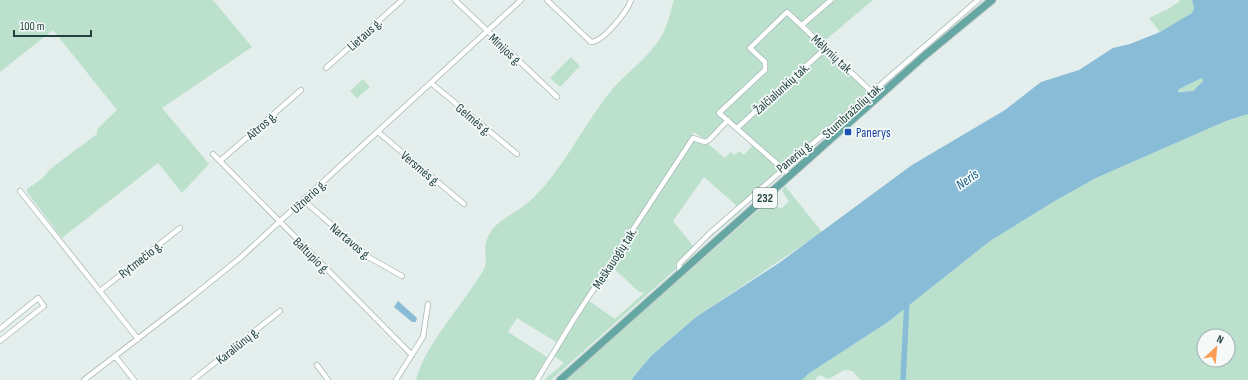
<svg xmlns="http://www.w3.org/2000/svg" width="1248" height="380" font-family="'Sofia Sans Condensed',sans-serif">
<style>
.green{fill:#bbe1cc;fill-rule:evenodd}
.water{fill:#88bcd7;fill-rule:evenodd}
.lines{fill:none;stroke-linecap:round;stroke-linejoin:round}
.canal{stroke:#88bcd7;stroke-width:5.5}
.minor-casing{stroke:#a6b7b5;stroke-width:6}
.primary-casing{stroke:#c1cac9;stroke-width:9}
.minor{stroke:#fff;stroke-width:4.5}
.primary{stroke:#65a7a2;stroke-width:7}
.transit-dot{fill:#1a4fb4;stroke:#f5faf9;stroke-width:1.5}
.labels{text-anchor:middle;stroke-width:3.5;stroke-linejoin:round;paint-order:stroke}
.shield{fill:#f5faf9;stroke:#617977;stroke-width:1}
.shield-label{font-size:12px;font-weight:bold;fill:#22423f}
.street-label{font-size:13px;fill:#22423f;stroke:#f5faf9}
.transit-label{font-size:13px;fill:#164399;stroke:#f5faf9;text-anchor:start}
.water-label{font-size:14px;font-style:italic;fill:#175c82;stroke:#f5faf9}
</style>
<rect width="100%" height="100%" fill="#e4eeec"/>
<path class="green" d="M 0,0 L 213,0 L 252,47 L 162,108 L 209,164 L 182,193 L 158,163 L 62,238 L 27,192 L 27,189 L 43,178 L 50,169 L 97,134 L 97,129 L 117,110 L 53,30 L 0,72 Z
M 674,0 L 828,0 L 802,22 L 787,10 L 748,48 L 763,64 L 762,70 L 717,113 L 725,120 L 705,140 L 694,132 L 556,342 L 517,318 L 508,332 L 547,357 L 534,380 L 416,380 C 426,342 465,303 484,269 C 488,261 483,248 487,239 C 495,219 514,215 529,202 C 561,173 583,126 610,92 C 627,71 654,55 665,29 C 669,20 671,9 674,0 Z
M 835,0 L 873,0 L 828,38 L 824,41 L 822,40 L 806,25 Z
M 1181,0 L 1192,0 L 1194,8 L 1192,13 L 1160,32 L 1149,18 L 1170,8 Z
M 787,14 L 824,48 L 736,126 L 725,116 L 724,112 L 766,71 L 767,68 L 753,48 Z
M 826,50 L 869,92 L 783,167 L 740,128 Z
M 571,57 L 580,66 L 560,87 L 550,78 Z
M 1202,78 L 1203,81 L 1193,91 L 1177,91 L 1179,89 Z
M 363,79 L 370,87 L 357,98 L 350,91 Z
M 1248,114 L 1248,380 L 861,380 L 852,371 L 844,370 L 829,379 L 819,375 L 815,380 L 802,380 L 808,374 L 888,322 L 990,241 L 1053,202 L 1096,178 L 1226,121 ZM 1204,336 L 1228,336 L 1228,360 L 1204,360 Z
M 697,140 L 705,145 L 708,144 L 725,158 L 730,152 L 735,155 L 739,151 L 744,155 L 753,145 L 781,170 L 738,207 L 704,177 L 673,221 L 694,247 L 675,265 L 677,268 L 551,380 L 544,380 L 564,363 L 554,356 L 589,301 L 615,319 L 644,293 L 638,291 L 611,266 L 694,141 Z
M 785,186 L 822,232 L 696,317 L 651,356 L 631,380 L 565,380 L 770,200 L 781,209 L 789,201 L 782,191 Z
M 748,201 L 741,211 L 681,263 L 743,207 Z"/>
<path class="water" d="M 1192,0 L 1248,0 L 1248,114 L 1226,121 L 1096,178 L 1053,202 L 990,241 L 888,322 L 808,374 L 802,380 L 631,380 L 651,356 L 696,317 L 779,263 L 912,165 L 1005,110 L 1041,82 L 1079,70 L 1113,48 L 1130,44 L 1160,32 L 1192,13 L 1194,8 ZM 1202,78 L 1203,81 L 1193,91 L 1178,92 L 1179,89 Z
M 398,301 L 417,318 L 416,322 L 412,322 L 394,307 Z"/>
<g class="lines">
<path class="canal" d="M 903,380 L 907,300"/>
<g class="minor-casing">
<path id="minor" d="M 455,0 L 557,97
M 547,0 L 591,42 C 603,42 627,12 631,0
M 802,25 L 831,0
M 326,68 L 402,0
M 431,83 L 517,154
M 737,128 L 826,48
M 378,132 L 464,204
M 213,154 L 412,355
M 220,161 L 301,90
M 790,175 L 719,113 L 765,70 L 765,62 L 750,48 L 787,12 L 874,94
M 20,191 L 138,339
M 303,200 L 370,258 L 402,276
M 680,272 L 679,264 L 710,233 L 978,0
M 100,291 L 180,228
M 0,329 L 38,298 L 44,306 L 0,341
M 115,356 L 134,380
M 317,365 L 328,380
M 84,380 L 188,300 L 240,258 L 521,0
M 193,380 L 280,311
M 396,380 L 423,337 L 428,304
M 537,380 L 574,319 L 693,138 L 705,142 L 709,140 L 728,120"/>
</g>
<g class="primary-casing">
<path id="primary" d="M 560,380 L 924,56 L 992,0"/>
</g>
<use href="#minor" class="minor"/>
<use href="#primary" class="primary"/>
</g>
<rect class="transit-dot" x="844" y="128" width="8" height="8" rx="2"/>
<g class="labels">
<rect class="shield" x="753" y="188" width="24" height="20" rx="3"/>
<g class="shield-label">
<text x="765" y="202">232</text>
</g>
<g class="street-label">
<text transform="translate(364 34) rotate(-42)" y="5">Lietaus g.</text>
<text transform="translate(506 49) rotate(43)" y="5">Minijos g.</text>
<text transform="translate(833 54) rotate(43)" y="5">Mėlynių tak.</text>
<text transform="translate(781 88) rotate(-42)" y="5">Žalčialunkių tak.</text>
<text transform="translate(852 110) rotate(-42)" y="5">Stumbražolių tak.</text>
<text transform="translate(474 119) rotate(40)" y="5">Gelmės g.</text>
<text transform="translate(261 125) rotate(-41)" y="5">Aitros g.</text>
<text transform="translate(794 156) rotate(-40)" y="5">Panerių g.</text>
<text transform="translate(421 168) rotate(40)" y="5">Versmės g.</text>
<text transform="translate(308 196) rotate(-43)" y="5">Užnerio g.</text>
<text transform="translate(351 241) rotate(40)" y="5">Nartavos g.</text>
<text transform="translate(312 255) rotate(45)" y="5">Baltupio g.</text>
<text transform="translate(614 258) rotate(-57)" y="5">Meškauogių tak.</text>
<text transform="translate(140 259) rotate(-38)" y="5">Rytmečio g.</text>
<text transform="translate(237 345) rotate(-39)" y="5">Karaliūnų g.</text>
</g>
<g class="transit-label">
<text x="856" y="137">Panerys</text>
</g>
<g class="water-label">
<text transform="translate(967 179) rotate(-35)" y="5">Neris</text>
</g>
</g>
<g transform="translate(1216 348) rotate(26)"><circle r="19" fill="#f5faf9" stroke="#a1b0af"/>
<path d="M0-3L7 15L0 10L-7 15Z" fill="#fb9d55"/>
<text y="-6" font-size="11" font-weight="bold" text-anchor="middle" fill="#22423f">N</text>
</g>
<path d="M14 30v6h77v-6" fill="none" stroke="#22423f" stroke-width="2"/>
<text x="20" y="30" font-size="12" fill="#22423f" stroke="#f5faf9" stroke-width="3" paint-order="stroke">100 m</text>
</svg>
